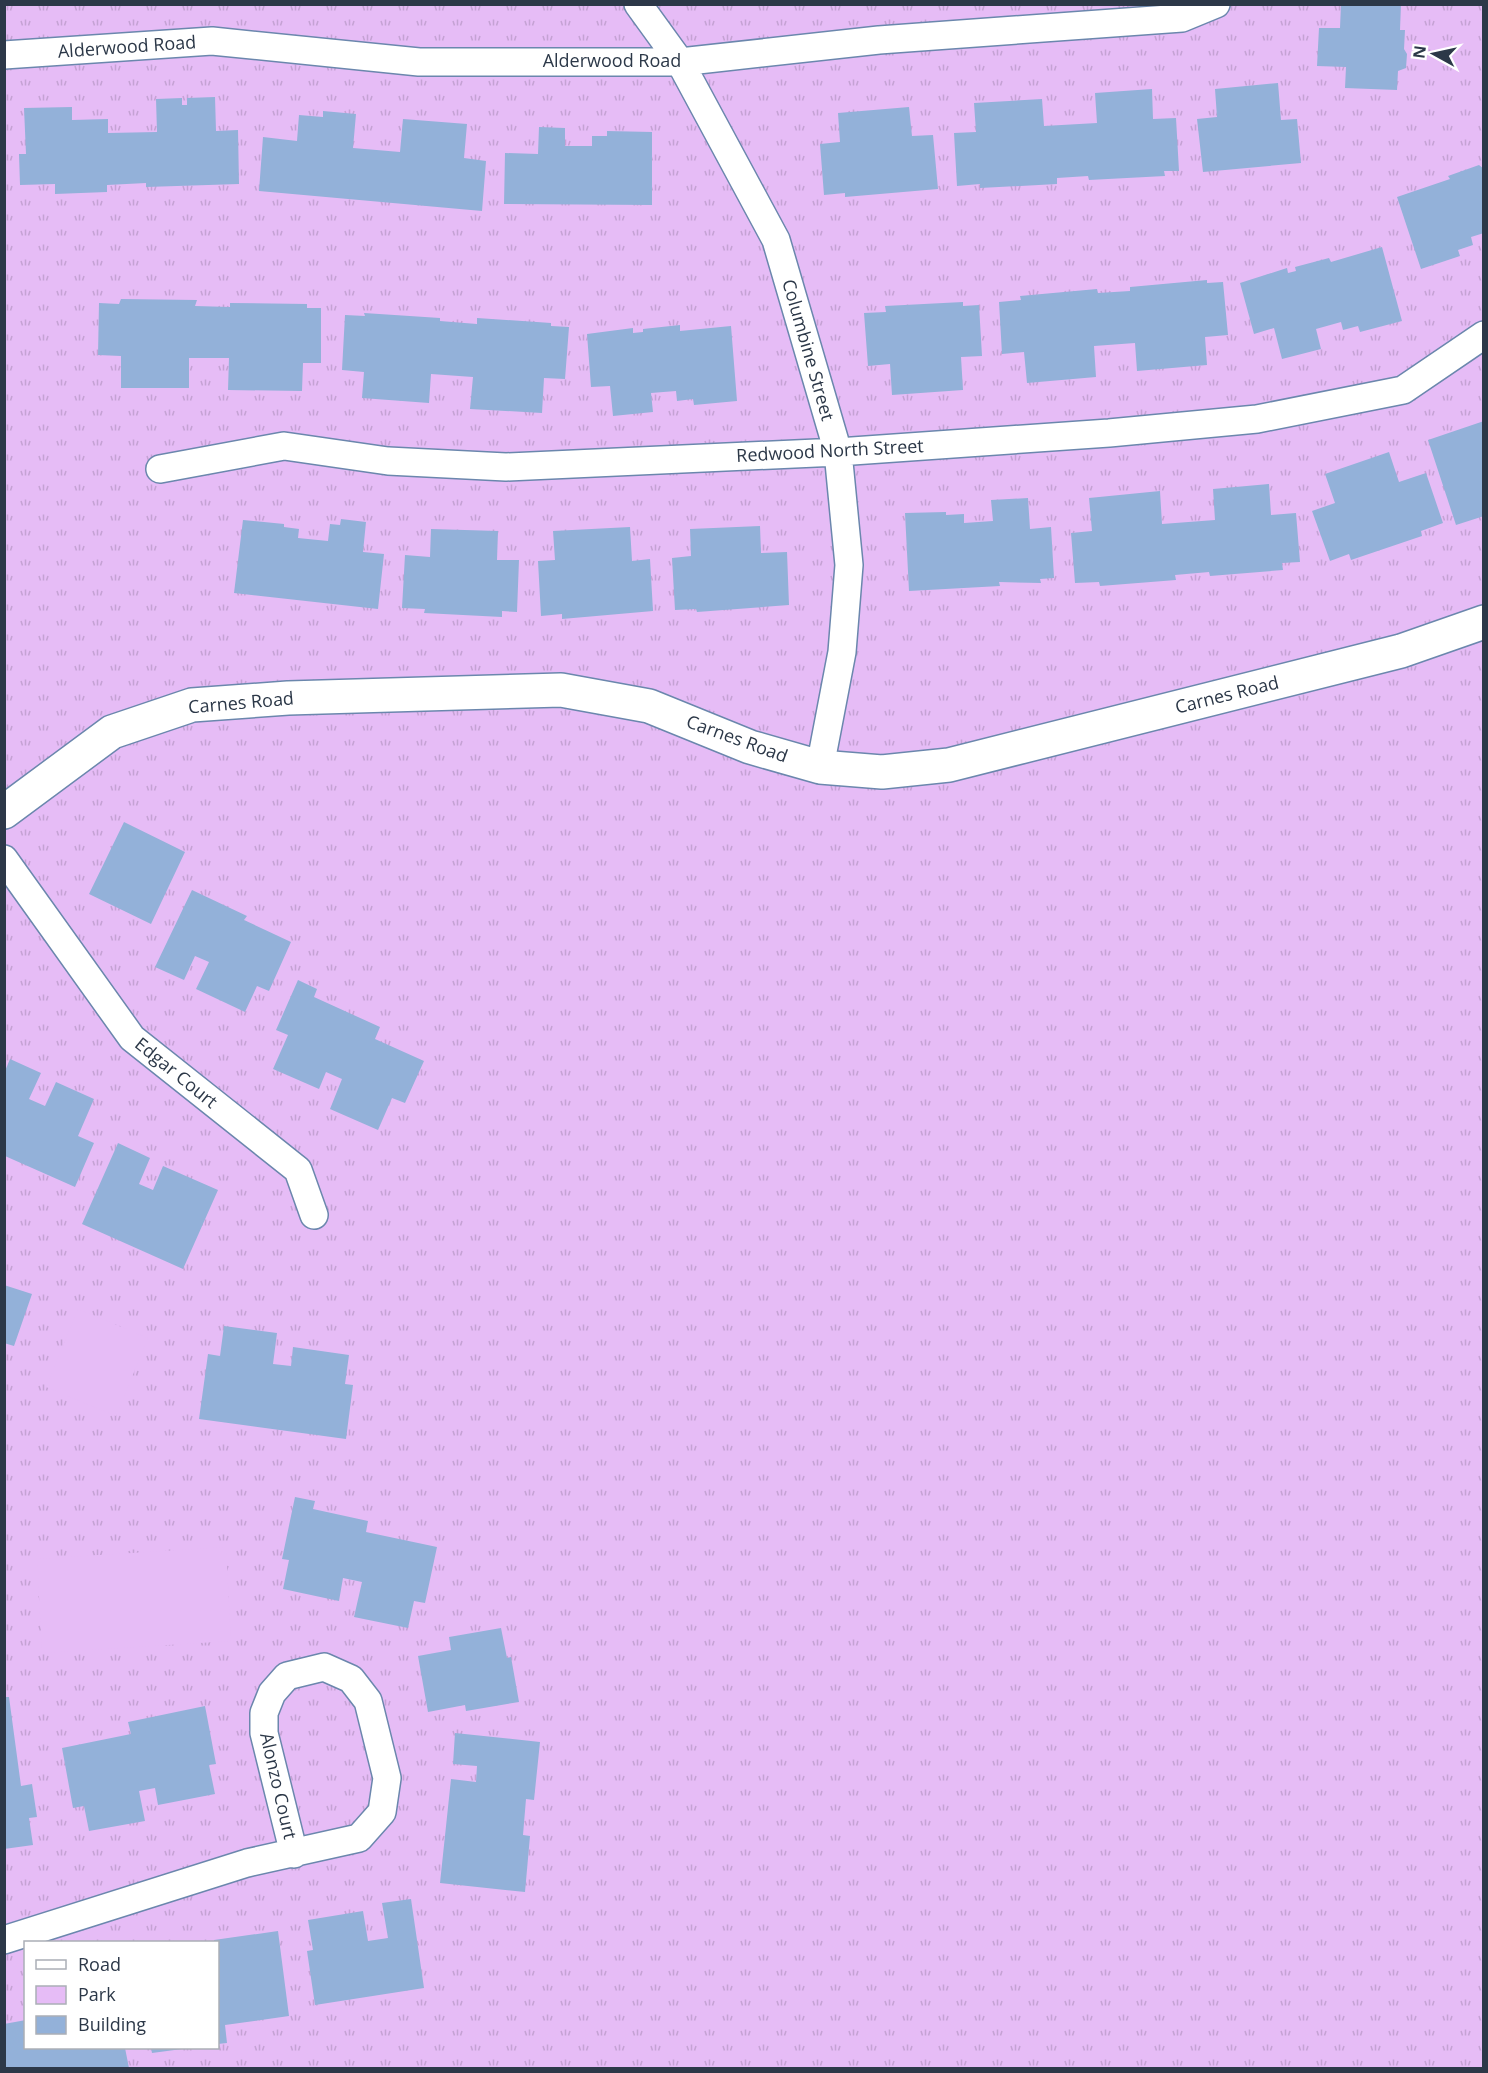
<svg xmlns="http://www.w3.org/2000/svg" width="1488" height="2073" font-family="'Open Sans',sans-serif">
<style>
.grass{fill:url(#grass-tufts);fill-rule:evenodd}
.park{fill:#e6bcf6}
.building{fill:#93b1d9}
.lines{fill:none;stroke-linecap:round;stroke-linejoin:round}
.minor-casing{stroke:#6b87ad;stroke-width:30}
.tertiary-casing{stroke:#6b87ad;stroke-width:36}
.minor{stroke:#fff;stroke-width:27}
.tertiary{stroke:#fff;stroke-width:33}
.labels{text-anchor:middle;stroke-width:5;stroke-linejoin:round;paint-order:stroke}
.street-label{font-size:18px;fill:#2c3848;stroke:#fff}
</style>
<defs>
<pattern id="grass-tufts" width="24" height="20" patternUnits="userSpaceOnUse" patternTransform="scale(1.5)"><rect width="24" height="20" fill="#e6bcf6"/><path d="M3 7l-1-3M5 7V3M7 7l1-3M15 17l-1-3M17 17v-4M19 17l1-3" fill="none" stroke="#c5a2d4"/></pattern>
</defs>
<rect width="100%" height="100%" fill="#dae6f7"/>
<path class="grass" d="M 5,5 L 1483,5 L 1483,2068 L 5,2068 ZM 26,1942 L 218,1942 L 218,2048 L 26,2048 Z"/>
<path class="park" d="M 78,1309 L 148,1338 L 116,1416 L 46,1387 Z
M 226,1547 L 231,1641 L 42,1653 L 37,1559 Z"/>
<path class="building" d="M 1341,4 L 1401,4 L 1400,30 L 1405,30 L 1404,49 L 1407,54 L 1406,68 L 1398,71 L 1397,90 L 1345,88 L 1346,67 L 1317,66 L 1319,28 L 1340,28 Z
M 1278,83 L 1281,120 L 1297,119 L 1301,163 L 1203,172 L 1197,119 L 1217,117 L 1215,89 Z
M 1152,89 L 1153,119 L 1176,118 L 1179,171 L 1164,171 L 1165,176 L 1089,180 L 1088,176 L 1057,178 L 1057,184 L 980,188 L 980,184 L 957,186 L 954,133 L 976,132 L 974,103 L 1042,99 L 1044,126 L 1097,123 L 1095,93 Z
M 215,97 L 216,131 L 238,130 L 239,184 L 146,187 L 146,183 L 107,185 L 107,192 L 55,194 L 55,184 L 20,185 L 19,154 L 26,154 L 24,108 L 72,107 L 72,120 L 108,119 L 108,133 L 157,132 L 156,99 L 182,98 L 182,105 L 187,105 L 187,98 Z
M 909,107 L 912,136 L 933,135 L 938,189 L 845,197 L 845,193 L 824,195 L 820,144 L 840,142 L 838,113 Z
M 323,111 L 356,114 L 353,148 L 400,152 L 403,119 L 467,124 L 464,158 L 486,161 L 482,211 L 259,191 L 263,137 L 297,141 L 299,115 L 323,117 Z
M 539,127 L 565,128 L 565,146 L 592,146 L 592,136 L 607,136 L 607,131 L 652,132 L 652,205 L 504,204 L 505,153 L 538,154 Z
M 1479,165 L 1484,169 L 1484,233 L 1471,237 L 1473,245 L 1458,250 L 1460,256 L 1421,269 L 1397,197 L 1450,179 L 1448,176 Z
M 1382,247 L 1402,321 L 1360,332 L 1358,326 L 1343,330 L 1341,322 L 1316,329 L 1321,349 L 1282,359 L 1274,328 L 1254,334 L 1240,283 L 1287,268 L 1288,273 L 1296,271 L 1295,267 L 1329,258 L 1331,262 Z
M 1207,280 L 1207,283 L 1223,282 L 1228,335 L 1205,337 L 1207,365 L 1137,371 L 1135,343 L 1094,346 L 1096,377 L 1027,383 L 1024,352 L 1002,354 L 999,302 L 1021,300 L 1020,296 L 1097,289 L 1098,293 L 1130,291 L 1130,287 Z
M 121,299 L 197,300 L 195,306 L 230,307 L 230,303 L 307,304 L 307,308 L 321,308 L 321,363 L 303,363 L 302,391 L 228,390 L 229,358 L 189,358 L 189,388 L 121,388 L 121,356 L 98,355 L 99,303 L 119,304 Z
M 963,302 L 963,306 L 979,305 L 982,356 L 961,357 L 963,390 L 892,395 L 890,364 L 868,366 L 864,313 L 886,312 L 885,306 Z
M 364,313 L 440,318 L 440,321 L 477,324 L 477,318 L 551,323 L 551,326 L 569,327 L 565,379 L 544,378 L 542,413 L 470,409 L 473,377 L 431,374 L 429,403 L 362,398 L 364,372 L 342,370 L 345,315 L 365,316 Z
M 680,325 L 680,331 L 731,326 L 737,401 L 694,405 L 693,399 L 677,401 L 676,391 L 651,393 L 653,412 L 613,416 L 610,386 L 591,387 L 587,334 L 633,328 L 633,333 L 643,332 L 643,329 Z
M 1484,421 L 1484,516 L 1456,525 L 1428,440 Z
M 1389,452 L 1399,482 L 1426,473 L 1443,523 L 1421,531 L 1422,536 L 1351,560 L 1349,554 L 1330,561 L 1312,511 L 1335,503 L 1325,474 Z
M 1269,484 L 1271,515 L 1296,513 L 1300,562 L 1282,563 L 1283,570 L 1210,576 L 1209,572 L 1175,575 L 1176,580 L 1100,586 L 1099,582 L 1075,583 L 1071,533 L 1092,531 L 1089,498 L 1160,491 L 1162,524 L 1215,520 L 1213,489 Z
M 1028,498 L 1030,529 L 1051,527 L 1054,578 L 1040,579 L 1041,583 L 999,582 L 1000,586 L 909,591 L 905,513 L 946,512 L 946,515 L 964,514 L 964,523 L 993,521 L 991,500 Z
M 341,519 L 366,522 L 363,552 L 384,554 L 378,609 L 234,593 L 243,520 L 284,524 L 284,527 L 299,529 L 298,538 L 328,541 L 330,524 L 340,525 Z
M 760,526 L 761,553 L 787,552 L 789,605 L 697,612 L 696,609 L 675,610 L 672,558 L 691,556 L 690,529 Z
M 630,527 L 632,561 L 650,559 L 653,611 L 562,619 L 562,614 L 541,616 L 538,561 L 555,560 L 553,531 Z
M 431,529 L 498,531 L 497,560 L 519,560 L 517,612 L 502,611 L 502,617 L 424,613 L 425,609 L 402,608 L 405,555 L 430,557 Z
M 124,822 L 185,852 L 151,924 L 89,894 Z
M 192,890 L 247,916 L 244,920 L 291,942 L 269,991 L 257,986 L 245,1012 L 196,989 L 209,962 L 195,956 L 184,980 L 155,967 Z
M 298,980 L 317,989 L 314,997 L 380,1027 L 375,1039 L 424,1061 L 405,1103 L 392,1098 L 378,1130 L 330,1109 L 342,1079 L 326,1072 L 319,1089 L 273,1069 L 288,1035 L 276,1030 Z
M 10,1059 L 41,1073 L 29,1099 L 45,1106 L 56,1082 L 94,1099 L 78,1136 L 94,1143 L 75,1187 L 5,1156 L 5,1071 Z
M 118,1143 L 150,1158 L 139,1184 L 153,1190 L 163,1166 L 218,1190 L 183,1269 L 82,1224 Z
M 4,1285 L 32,1294 L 14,1346 L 4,1343 Z
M 224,1326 L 277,1333 L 273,1364 L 291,1366 L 293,1347 L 349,1355 L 345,1384 L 353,1385 L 346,1439 L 199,1419 L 208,1354 L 220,1356 Z
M 295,1497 L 315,1501 L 313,1509 L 368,1521 L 366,1532 L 437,1547 L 425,1603 L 414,1601 L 408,1628 L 354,1617 L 362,1582 L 343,1578 L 339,1601 L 283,1589 L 289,1560 L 282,1559 Z
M 501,1628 L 507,1658 L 511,1657 L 519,1702 L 466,1711 L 465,1705 L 428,1712 L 418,1656 L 451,1650 L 449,1637 Z
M 4,1697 L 9,1697 L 21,1786 L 32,1784 L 37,1817 L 29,1818 L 33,1845 L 4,1849 Z
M 205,1706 L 216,1764 L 209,1765 L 215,1794 L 158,1805 L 155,1788 L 139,1791 L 145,1821 L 89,1831 L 84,1806 L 73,1808 L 62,1748 L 131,1734 L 128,1722 Z
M 455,1733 L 540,1742 L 534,1800 L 526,1799 L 523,1835 L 530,1836 L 525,1892 L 440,1883 L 451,1779 L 476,1782 L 477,1766 L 453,1764 Z
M 411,1899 L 424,1988 L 315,2005 L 307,1951 L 313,1950 L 308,1920 L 363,1911 L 368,1941 L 388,1938 L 382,1903 Z
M 278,1931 L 289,2016 L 225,2025 L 227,2043 L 218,2044 L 218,1942 L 214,1942 L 214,1940 Z
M 26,2020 L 26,2048 L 125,2048 L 129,2068 L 4,2068 L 4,2024 Z
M 151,2048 L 182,2048 L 182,2049 L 152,2053 Z"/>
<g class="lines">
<g class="minor-casing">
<path id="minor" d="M 638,4 L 680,62 L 776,240 L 838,452 L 849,565 L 842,652 L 820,767
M 4,55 L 212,41 L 419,62 L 680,62 L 879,40 L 1182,18 L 1216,4
M 160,469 L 284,446 L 388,461 L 506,467 L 838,452 L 1109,433 L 1257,419 L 1403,390 L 1484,335
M 4,859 L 132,1038 L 298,1170 L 314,1215
M 4,1940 L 247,1863 L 359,1838 L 382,1812 L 387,1778 L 368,1701 L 351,1679 L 324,1667 L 287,1676 L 272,1693 L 264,1713 L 264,1733 L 294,1854"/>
</g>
<g class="tertiary-casing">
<path id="tertiary" d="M 4,812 L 112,732 L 192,705 L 288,698 L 561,690 L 649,706 L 750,747 L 820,767 L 882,772 L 949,765 L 1401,651 L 1484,622"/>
</g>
<use href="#minor" class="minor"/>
<use href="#tertiary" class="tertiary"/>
</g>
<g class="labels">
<g class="street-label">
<text transform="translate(127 47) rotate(-4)" y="6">Alderwood Road</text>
<text x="612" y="67">Alderwood Road</text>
<text transform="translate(808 350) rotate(74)" y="6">Columbine Street</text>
<text transform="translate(830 451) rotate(-3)" y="6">Redwood North Street</text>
<text transform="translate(1227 695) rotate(-14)" y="6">Carnes Road</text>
<text transform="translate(241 703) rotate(-5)" y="6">Carnes Road</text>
<text transform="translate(737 739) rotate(20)" y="6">Carnes Road</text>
<text transform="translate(176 1073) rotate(39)" y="6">Edgar Court</text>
<text transform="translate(278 1786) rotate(77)" y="6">Alonzo Court</text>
</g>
</g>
<rect width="1488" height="2073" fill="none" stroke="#2c3848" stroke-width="12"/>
<rect x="24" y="1941" width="195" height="108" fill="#ffffff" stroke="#abafb6" stroke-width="1.5"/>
<rect x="36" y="1960" width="30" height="9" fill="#ffffff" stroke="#abafb6" stroke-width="1.5"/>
<text x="78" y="1971" font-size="18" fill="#2c3848">Road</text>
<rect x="36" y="1986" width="30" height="18" fill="#e6bcf6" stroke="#abafb6" stroke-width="1.5"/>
<text x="78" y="2001" font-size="18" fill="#2c3848">Park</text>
<rect x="36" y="2016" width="30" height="18" fill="#93b1d9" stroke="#abafb6" stroke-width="1.5"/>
<text x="78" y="2031" font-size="18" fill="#2c3848">Building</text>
<g transform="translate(1434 54) rotate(278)" stroke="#ffffff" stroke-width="4.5" paint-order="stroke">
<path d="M0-4.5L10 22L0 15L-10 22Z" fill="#2c3848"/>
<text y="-9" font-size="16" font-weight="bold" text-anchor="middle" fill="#2c3848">N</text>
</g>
</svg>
